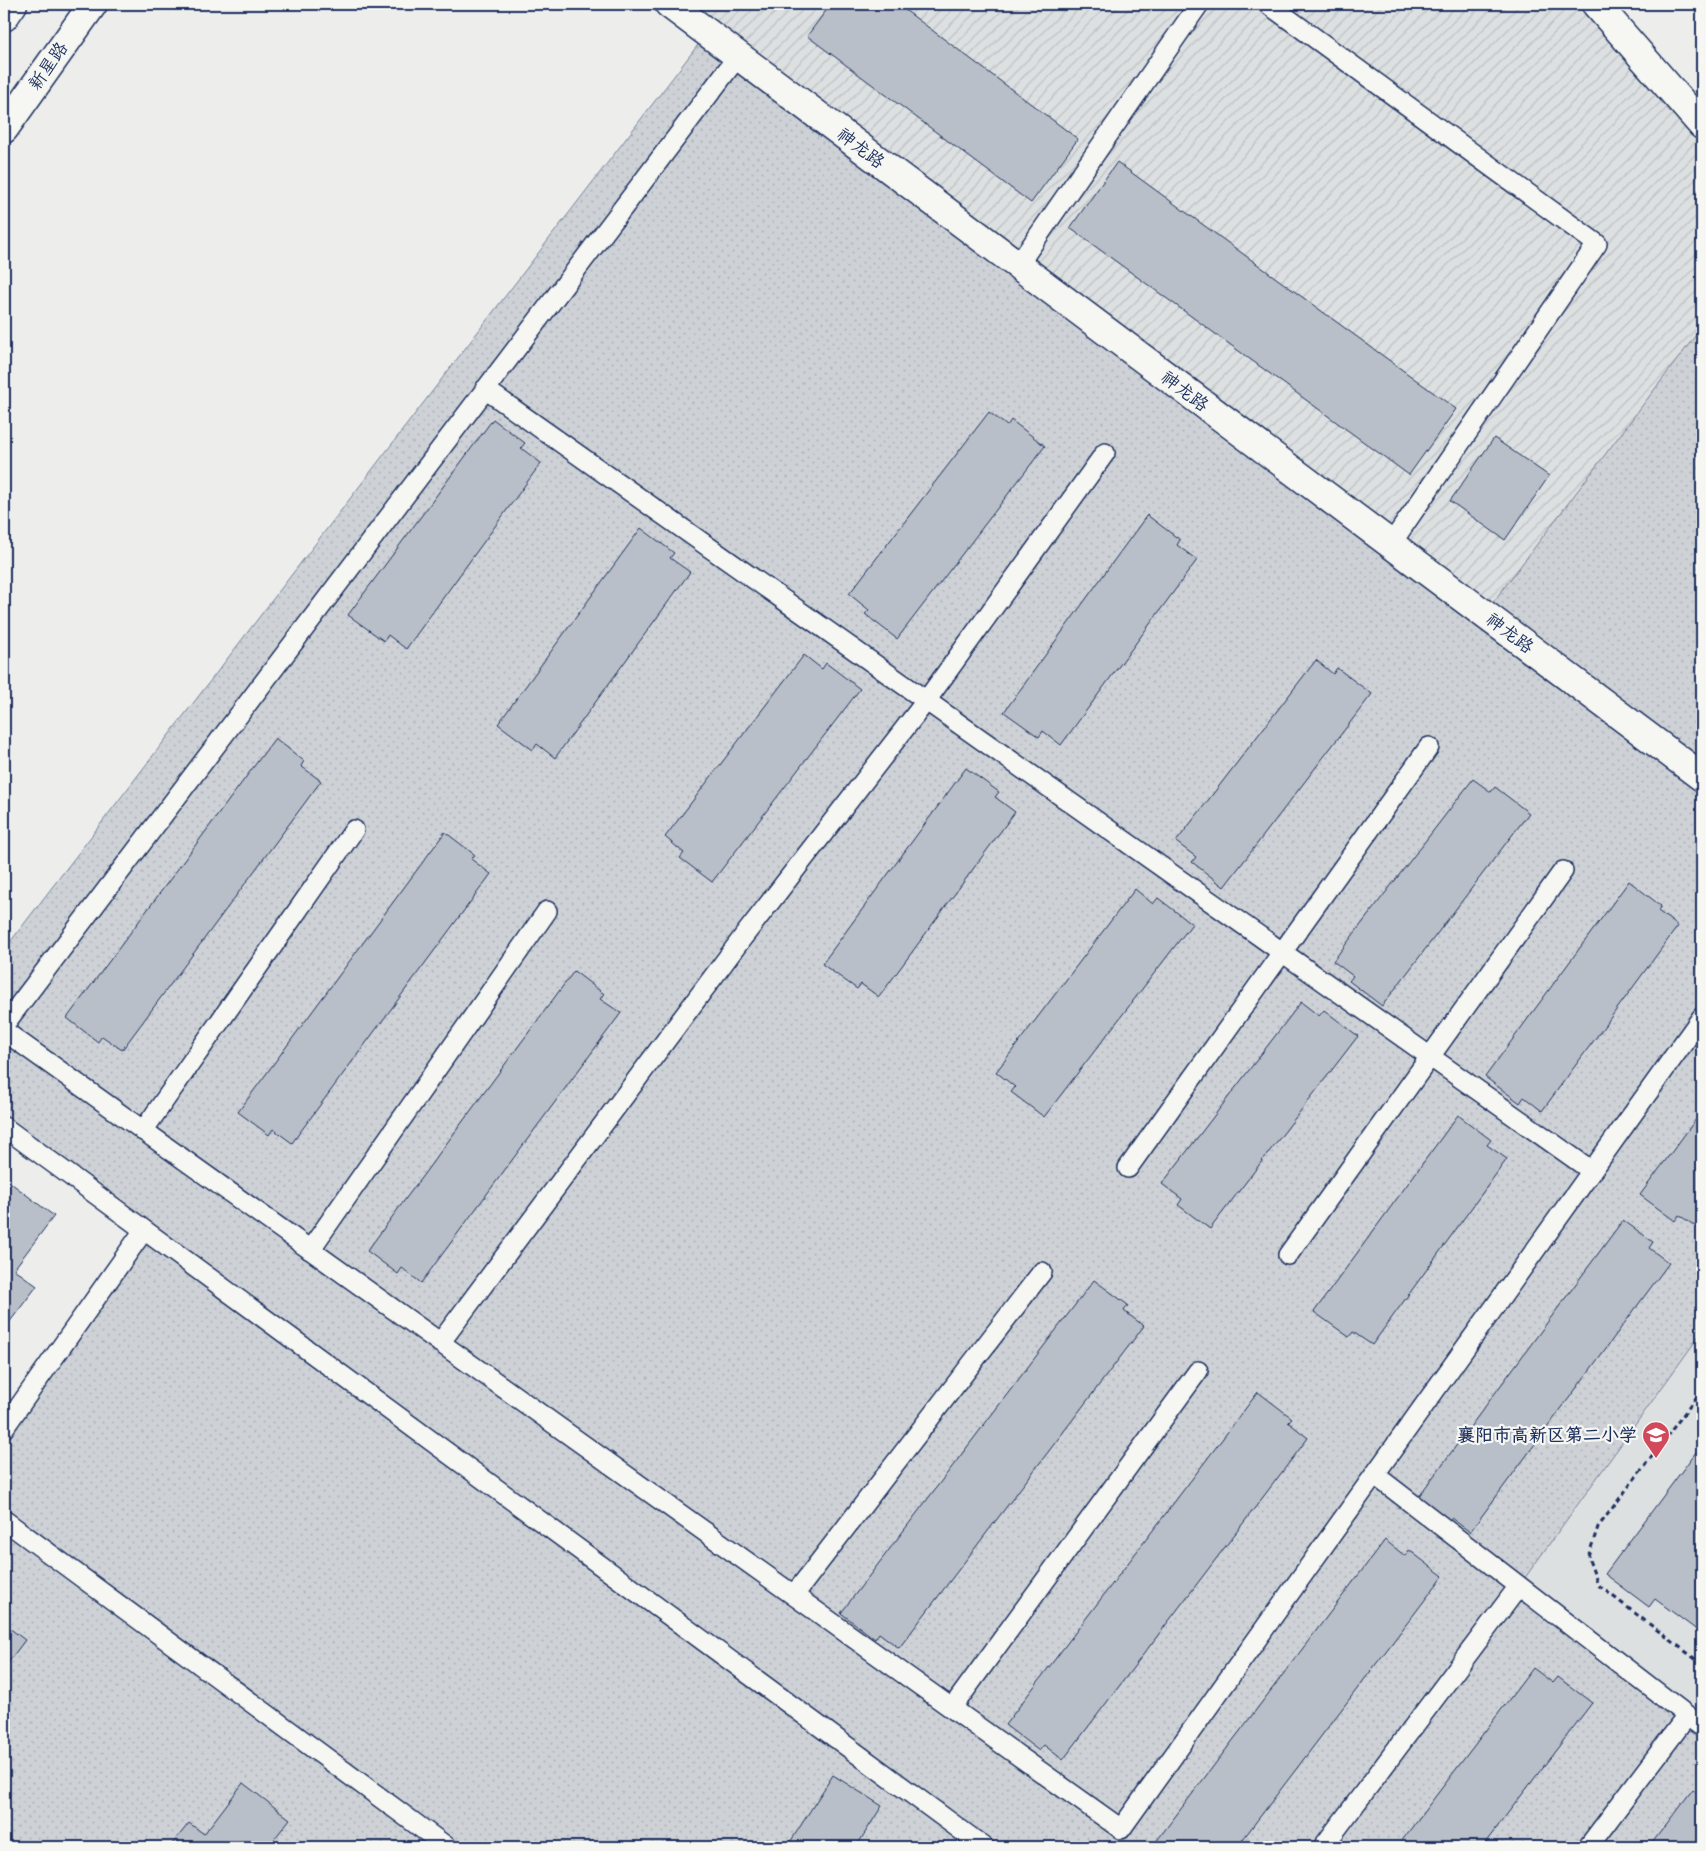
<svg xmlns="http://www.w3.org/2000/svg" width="1706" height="1851" font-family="Caveat,'LXGW WenKai TC',sans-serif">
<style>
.built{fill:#dde0e1}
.industrial{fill:url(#industrial-furrows)}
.grass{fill:url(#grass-dots);stroke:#74809a}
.building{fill:#b9bfc8;stroke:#1b2f5e}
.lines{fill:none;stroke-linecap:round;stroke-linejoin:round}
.service-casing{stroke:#1b2f5e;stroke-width:22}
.minor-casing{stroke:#1b2f5e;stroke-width:31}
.secondary-casing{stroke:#1b2f5e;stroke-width:31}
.path{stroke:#1b2f5e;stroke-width:3;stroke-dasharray:5 4;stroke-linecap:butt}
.service{stroke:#f6f6f2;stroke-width:19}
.minor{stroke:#f6f6f2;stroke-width:28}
.secondary{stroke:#f6f6f2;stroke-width:28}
.labels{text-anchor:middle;stroke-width:4.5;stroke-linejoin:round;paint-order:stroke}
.street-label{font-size:18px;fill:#1b2f5e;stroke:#f6f6f2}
.poi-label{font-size:18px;font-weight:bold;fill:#1b2f5e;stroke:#f6f6f2;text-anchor:end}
</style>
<defs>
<pattern id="industrial-furrows" width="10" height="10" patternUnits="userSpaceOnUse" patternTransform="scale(1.25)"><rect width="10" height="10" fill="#dde0e1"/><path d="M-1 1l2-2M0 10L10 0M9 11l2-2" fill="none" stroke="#bdc0c3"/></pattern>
<pattern id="grass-dots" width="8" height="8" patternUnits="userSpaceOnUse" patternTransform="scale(1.25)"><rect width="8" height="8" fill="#ced2d7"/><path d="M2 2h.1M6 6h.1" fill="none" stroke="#b0b5bb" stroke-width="1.8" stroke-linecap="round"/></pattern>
</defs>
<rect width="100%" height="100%" fill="#edeeec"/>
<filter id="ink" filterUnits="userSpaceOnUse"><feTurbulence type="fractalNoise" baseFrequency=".02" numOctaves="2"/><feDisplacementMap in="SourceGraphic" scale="10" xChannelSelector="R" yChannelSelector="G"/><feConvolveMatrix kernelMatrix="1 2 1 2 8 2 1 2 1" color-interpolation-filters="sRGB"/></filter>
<g filter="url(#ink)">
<path class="built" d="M 1702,1332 L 1702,1727 L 1519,1586 Z"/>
<path class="industrial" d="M 669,4 L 1596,4 L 1702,125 L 1702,332 L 1484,614 Z"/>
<path class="grass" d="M 707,33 L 1484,614 L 1702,327 L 1702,1332 L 1519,1586 L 1702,1727 L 1702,1847 L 4,1847 L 4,1428 L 144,1230 L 4,1127 L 4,950 Z"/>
<path class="building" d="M 831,4 L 897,4 L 1078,139 L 1031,203 L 807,36 Z
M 1117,162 L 1456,409 L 1409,475 L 1070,228 Z
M 989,412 L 1007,426 L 1011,420 L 1045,446 L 897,639 L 865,614 L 869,610 L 849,594 Z
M 493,419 L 525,443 L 521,448 L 541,463 L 406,649 L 388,635 L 384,641 L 348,615 Z
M 1494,438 L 1549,476 L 1505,540 L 1450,501 Z
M 1147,515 L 1180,540 L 1177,545 L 1197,560 L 1061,745 L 1043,731 L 1039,737 L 1004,712 Z
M 641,528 L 674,553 L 670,558 L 690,572 L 555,758 L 537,744 L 533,750 L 498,724 Z
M 804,655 L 822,669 L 826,663 L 860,689 L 712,882 L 680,858 L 684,853 L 665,837 Z
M 1316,660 L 1333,674 L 1337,668 L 1372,694 L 1224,887 L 1192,862 L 1196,857 L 1176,842 Z
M 275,738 L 304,761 L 301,766 L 321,781 L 122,1050 L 102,1036 L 98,1042 L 67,1018 Z
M 966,768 L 999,792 L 995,797 L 1015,812 L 879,997 L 861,984 L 857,989 L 822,964 Z
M 1473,779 L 1491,792 L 1495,787 L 1529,813 L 1382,1006 L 1349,981 L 1353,976 L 1333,961 Z
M 445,832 L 475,855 L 471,859 L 491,874 L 292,1143 L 273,1129 L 269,1135 L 238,1112 Z
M 1629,881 L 1661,906 L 1658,911 L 1678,926 L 1542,1111 L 1524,1097 L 1520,1103 L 1485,1077 Z
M 1135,889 L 1153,904 L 1158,898 L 1192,924 L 1044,1117 L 1011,1092 L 1015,1087 L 996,1072 Z
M 574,971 L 604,994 L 600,999 L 621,1013 L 421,1283 L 402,1268 L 398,1274 L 367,1251 Z
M 1301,1002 L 1319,1016 L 1324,1010 L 1358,1036 L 1210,1229 L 1178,1205 L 1182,1199 L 1162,1184 Z
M 1702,1111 L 1702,1222 L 1698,1228 L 1679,1215 L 1675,1221 L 1640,1195 Z
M 1458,1115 L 1491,1140 L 1487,1145 L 1507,1159 L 1372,1345 L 1353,1332 L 1349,1337 L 1314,1312 Z
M 7,1180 L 54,1216 L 14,1269 L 37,1286 L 5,1328 L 4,1327 L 4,1185 Z
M 1623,1220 L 1653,1242 L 1649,1248 L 1669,1263 L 1470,1532 L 1451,1518 L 1447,1523 L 1416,1500 Z
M 1094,1280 L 1128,1305 L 1124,1311 L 1144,1326 L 899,1648 L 879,1633 L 875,1639 L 841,1613 Z
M 1258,1392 L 1292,1418 L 1288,1422 L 1308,1438 L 1063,1760 L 1044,1745 L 1039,1751 L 1005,1725 Z
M 1702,1444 L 1702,1634 L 1655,1599 L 1649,1607 L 1605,1574 Z
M 1385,1540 L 1405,1556 L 1409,1550 L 1443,1576 L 1237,1847 L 1152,1847 Z
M 4,1624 L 25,1640 L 4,1668 Z
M 1533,1668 L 1553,1683 L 1558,1677 L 1592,1703 L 1482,1847 L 1397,1847 Z
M 833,1775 L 882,1806 L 856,1847 L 787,1847 Z
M 243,1783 L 290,1819 L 268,1847 L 170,1847 L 189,1823 L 204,1834 Z
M 1693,1789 L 1702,1796 L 1702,1847 L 1649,1847 Z"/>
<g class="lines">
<g class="service-casing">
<path id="service" d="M 1268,4 L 1597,244 L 1391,544
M 1018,265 L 1199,4
M 485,389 L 1592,1171
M 4,1025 L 738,56
M 4,1031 L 1121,1829 L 1702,1017
M 4,1127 L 984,1847
M 143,1131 L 354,830
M 1128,1168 L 1429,747
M 310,1250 L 547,911
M 1288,1255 L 1563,871
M 440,1343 L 743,937 L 926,701 L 1105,453
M 4,1428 L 144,1230
M 1375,1475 L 1702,1727
M 4,1520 L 447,1847
M 794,1595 L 1042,1272
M 952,1708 L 1198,1371
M 1323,1847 L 1519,1586
M 1588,1847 L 1687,1716"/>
</g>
<g class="minor-casing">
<path id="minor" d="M 669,4 L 1702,777
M 1596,4 L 1702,125"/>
</g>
<g class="secondary-casing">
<path id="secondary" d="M 4,17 L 13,4
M 4,129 L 93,4"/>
</g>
<path class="path" d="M 1702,1390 L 1598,1527 L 1588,1557 L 1598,1585 L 1702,1664"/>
<use href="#service" class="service"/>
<use href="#minor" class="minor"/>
<use href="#secondary" class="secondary"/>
</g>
</g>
<defs>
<g id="school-pin" transform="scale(1.4375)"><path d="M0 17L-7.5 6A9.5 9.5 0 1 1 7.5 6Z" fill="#d1495b" stroke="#f6f6f2"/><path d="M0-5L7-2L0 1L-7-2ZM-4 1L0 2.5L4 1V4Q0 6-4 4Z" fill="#fff"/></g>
</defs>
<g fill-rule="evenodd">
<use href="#school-pin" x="1656" y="1435"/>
</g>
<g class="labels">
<g class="street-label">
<text transform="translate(48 66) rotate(-55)" y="6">新星路</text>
<text transform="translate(861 148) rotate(37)" y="6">神龙路</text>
<text transform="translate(1185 391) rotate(37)" y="6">神龙路</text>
<text transform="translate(1510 633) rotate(37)" y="6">神龙路</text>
</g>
<g class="poi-label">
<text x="1637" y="1441">襄阳市高新区第二小学</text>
</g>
</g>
<rect width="1706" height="1851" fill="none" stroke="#f6f6f2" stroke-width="20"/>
<rect x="10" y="10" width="1686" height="1831" fill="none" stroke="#1b2f5e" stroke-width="2" filter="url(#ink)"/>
</svg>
